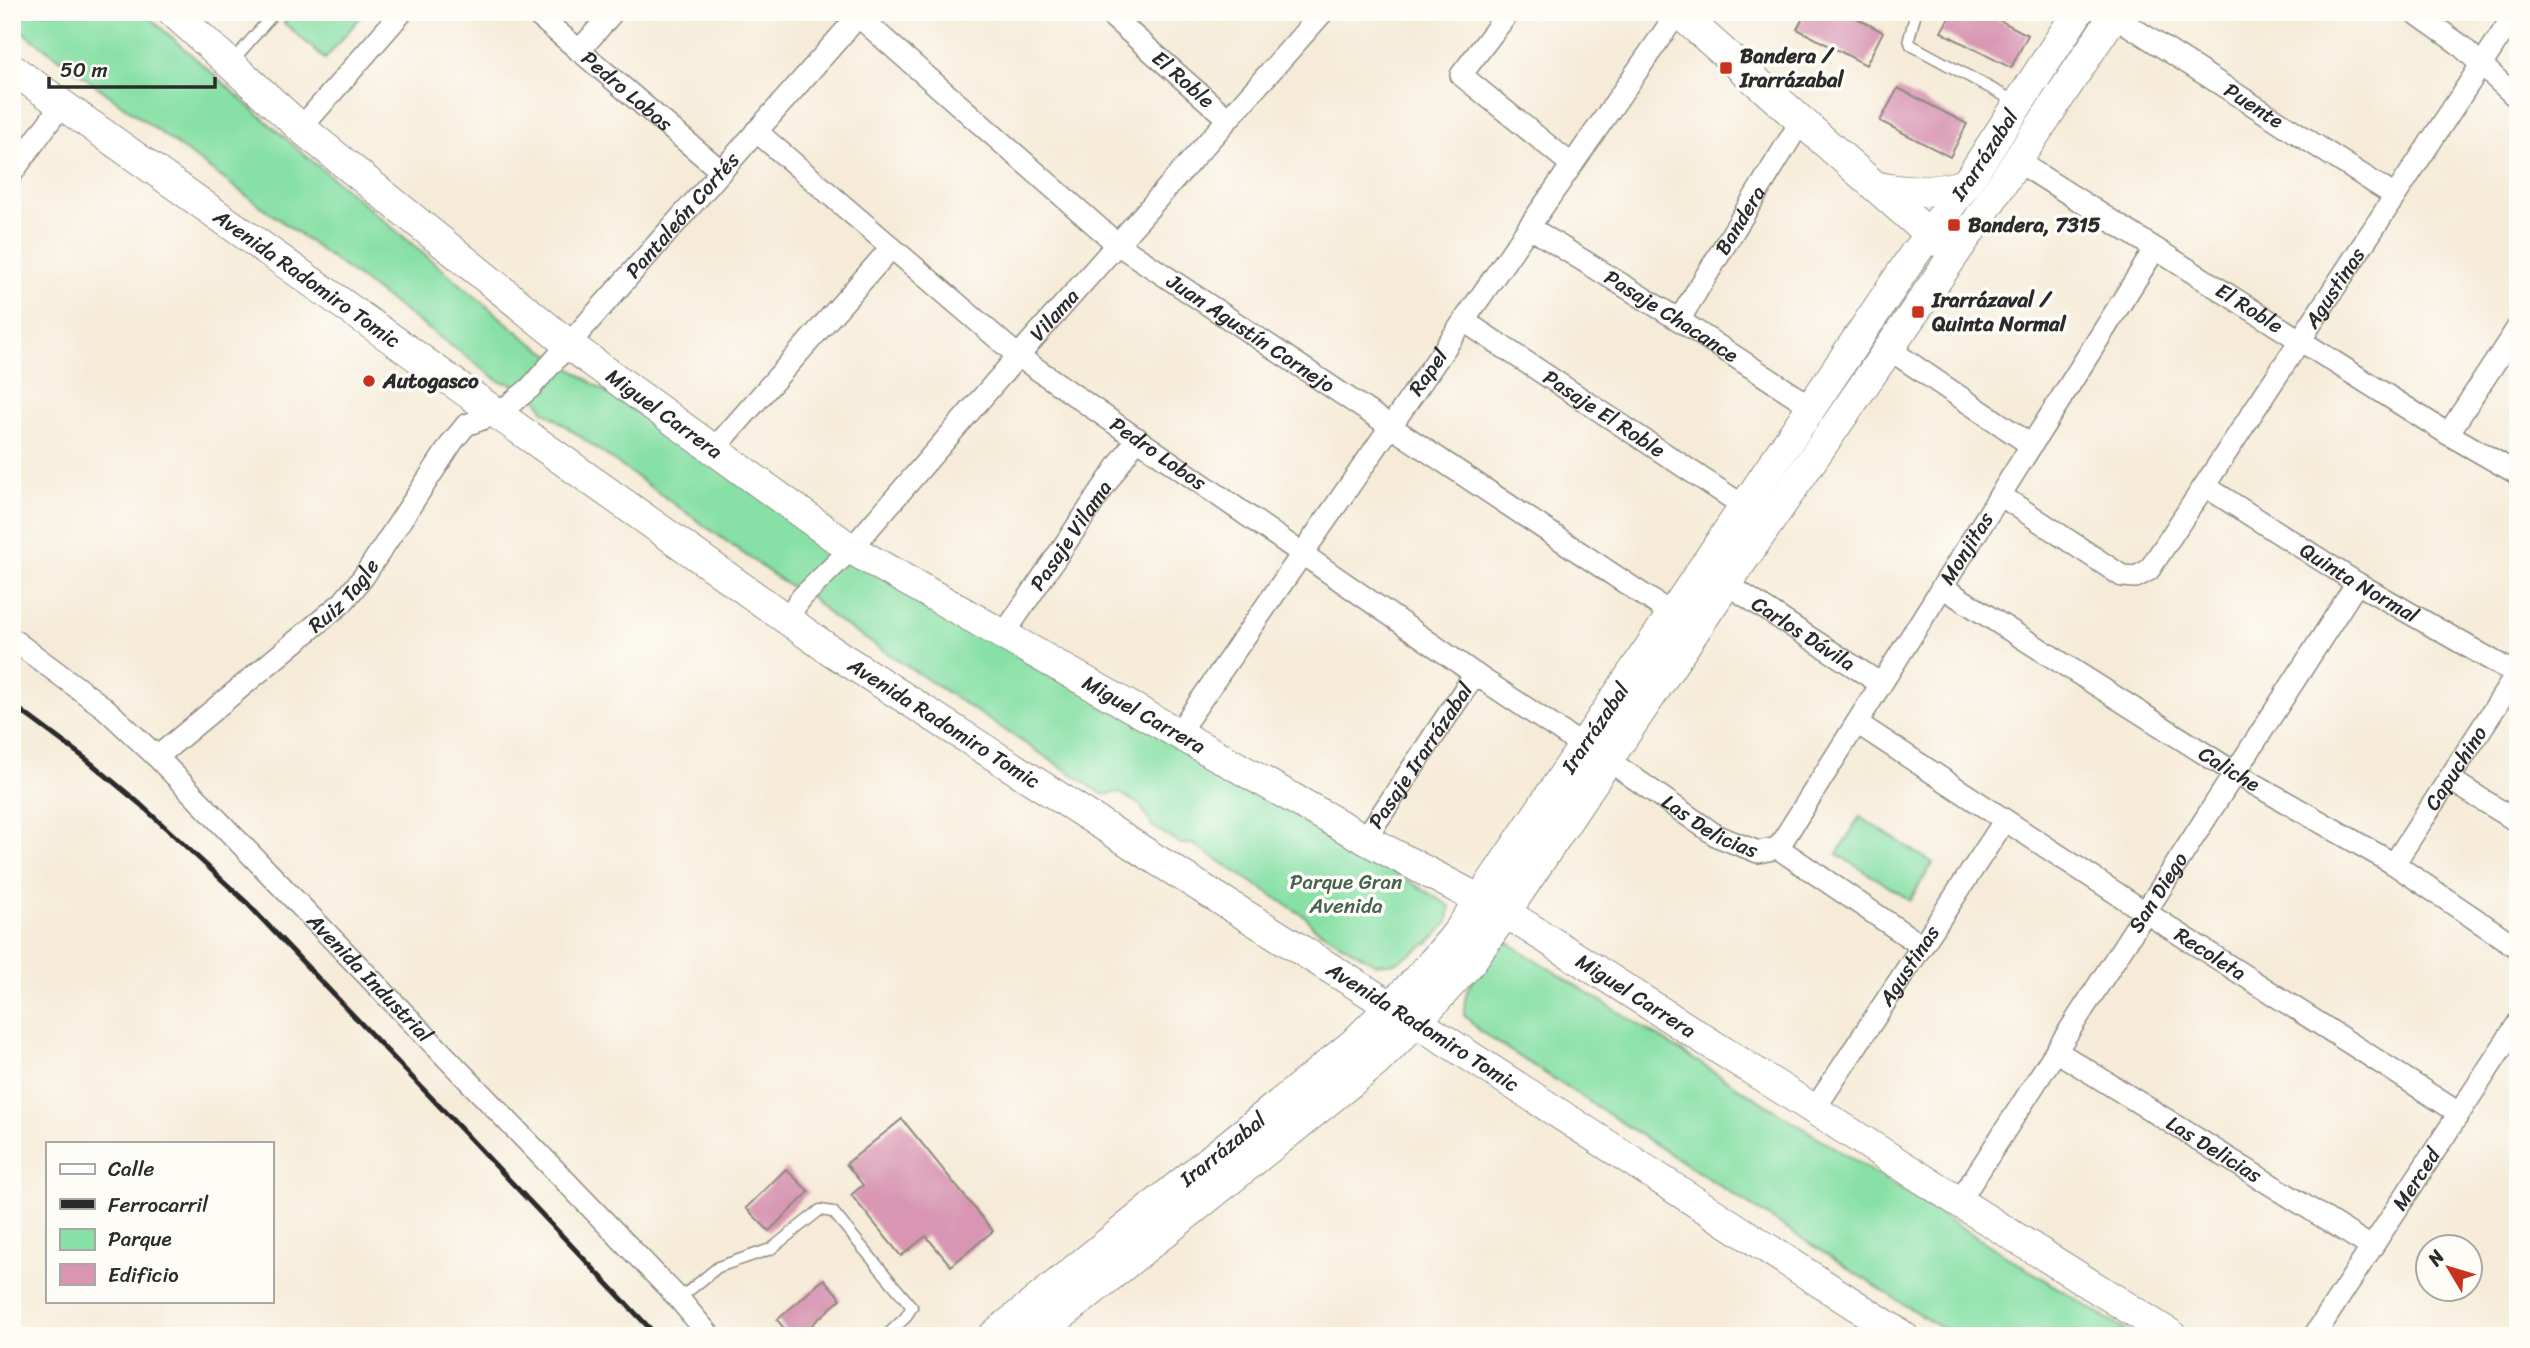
<svg xmlns="http://www.w3.org/2000/svg" width="2530" height="1348" font-family="Sriracha,sans-serif">
<style>
.green{fill:#87e0a5;stroke:#598668;stroke-width:2}
.building{fill:#d896b2}
.lines{fill:none;stroke-linecap:round;stroke-linejoin:round}
.lane-casing{stroke:#908b82;stroke-width:13}
.street-casing{stroke:#908b82;stroke-width:24}
.secondary-casing{stroke:#908b82;stroke-width:32}
.lane{stroke:#fff;stroke-width:10}
.street{stroke:#fff;stroke-width:21}
.secondary{stroke:#fff;stroke-width:30}
.rail{stroke:#2b2b2b;stroke-width:5}
.poi-dot{fill:#c8321e;stroke:#fdfcf7;stroke-width:2.5}
.labels{text-anchor:middle;stroke-width:7;stroke-linejoin:round;paint-order:stroke}
.poi-label{font-size:21px;font-weight:bold;fill:#2b2b2b;stroke:#fdfcf7;text-anchor:start}
.street-label{font-size:21px;fill:#2b2b2b;stroke:#fdfcf7}
.park-label{font-size:21px;fill:#476150;stroke:#fdfcf7}
</style>
<rect width="100%" height="100%" fill="#fdfcf7"/>
<filter id="ink" filterUnits="userSpaceOnUse"><feTurbulence type="fractalNoise" baseFrequency=".0143" numOctaves="2"/><feDisplacementMap in="SourceGraphic" scale="14" xChannelSelector="R" yChannelSelector="G"/><feConvolveMatrix kernelMatrix="1 2 1 2 8 2 1 2 1" color-interpolation-filters="sRGB"/></filter>
<filter id="wash" filterUnits="userSpaceOnUse"><feTurbulence type="fractalNoise" baseFrequency=".00686" numOctaves="4" result="noise"/><feDisplacementMap in="SourceGraphic" scale="28" xChannelSelector="R" yChannelSelector="G"/><feGaussianBlur stdDeviation="1.57" result="paint"/><feColorMatrix in="noise" values="0 0 0 0 0 0 0 0 0 0 0 0 0 0 0 0 0 1.4 0 .05"/><feComposite in="paint" operator="in"/></filter>
<g filter="url(#wash)">
<rect width="100%" height="100%" fill="#f6ebd8"/>
<path class="green" d="M 12,12 L 143,12 L 300,151 L 525,338 L 848,554 L 1175,739 L 1450,906 L 1448,922 L 1428,943 L 1397,962 L 1376,964 L 1313,927 L 1307,918 L 1193,844 L 1181,844 L 1152,826 L 1140,805 L 1118,792 L 1104,795 L 832,617 L 806,592 L 786,584 L 543,410 C 538,394 517,383 501,382 L 12,24 Z
M 293,12 L 365,12 L 325,59 L 284,23 Z
M 1860,817 L 1933,863 L 1910,900 L 1837,854 Z
M 1507,942 L 2134,1336 L 1953,1336 L 1481,1032 L 1464,1015 C 1463,978 1483,967 1507,942 Z"/>
<g id="blocks">
<path class="building" d="M 1806,12 L 1845,12 L 1883,32 L 1866,65 L 1797,29 Z
M 1952,12 L 1984,12 L 2028,35 L 2011,68 L 1941,32 Z
M 1898,88 L 1967,124 L 1950,157 L 1880,121 Z
M 902,1119 L 993,1231 L 951,1266 L 926,1236 L 901,1256 L 851,1195 L 863,1185 L 846,1164 Z
M 786,1169 L 809,1192 L 769,1231 L 746,1208 Z
M 824,1279 L 841,1299 L 799,1336 L 791,1336 L 777,1320 Z"/>
</g>
</g>
<g filter="url(#ink)">
<use href="#blocks" fill-opacity="0" stroke="#908b82" stroke-width="2"/>
<g class="lines">
<g class="lane-casing">
<path id="lane" d="M 1916,12 L 1909,39 L 1911,45 L 2016,102
M 231,63 L 275,12
M 679,1299 L 718,1267 L 771,1249 L 820,1210 L 833,1212 L 912,1307 L 905,1318 L 886,1336"/>
</g>
<g class="street-casing">
<g id="street">
<path id="s1" d="M 534,12 L 721,171"/>
<path id="s2" d="M 1107,12 L 1228,119"/>
<path d="M 1509,12 L 1461,75 L 1572,165"/>
<path d="M 2414,12 L 2459,44 L 2518,99"/>
<path id="s3" d="M 858,16 L 1117,244 L 1672,614"/>
<path id="s4" d="M 2114,16 L 2395,196"/>
<path d="M 579,51 L 613,12"/>
<path d="M 301,128 L 402,12"/>
<path id="s5" d="M 756,131 L 1018,356 L 1475,674 L 1583,746"/>
<path id="s6" d="M 2017,161 L 2448,434 L 2518,474"/>
<path d="M 12,173 L 62,104"/>
<path id="s7" d="M 1529,227 L 1679,320 L 1812,407"/>
<path id="s8" d="M 1679,320 L 1801,121"/>
<path id="s9" d="M 1464,321 L 1745,507"/>
<path d="M 1889,349 L 2031,445"/>
<path d="M 2448,434 L 2518,327"/>
<path d="M 715,448 L 891,248"/>
<path id="s10" d="M 2205,486 L 2357,583 L 2516,674"/>
<path id="s11" d="M 2000,495 L 2122,576 L 2136,577 L 2149,570 L 2516,12"/>
<path id="s12" d="M 1727,584 L 1881,684"/>
<path id="s13" d="M 1942,587 L 2235,773 L 2394,864 L 2518,948"/>
<path id="s14" d="M 786,619 L 802,597 L 851,549 L 1018,356 L 1323,12"/>
<path id="s15" d="M 1004,634 L 1137,438"/>
<path id="s16" d="M 12,639 L 106,709 L 157,757 L 679,1299 L 710,1336"/>
<path id="s17" d="M 1857,723 L 2145,912 L 2459,1113"/>
<path id="s18" d="M 1178,733 L 1678,12"/>
<path id="s19" d="M 157,757 L 343,602 L 364,576 L 453,441 L 466,425 L 499,413 L 530,388 L 862,12"/>
<path id="s20" d="M 1608,760 L 1717,836 L 1758,852 L 1778,848 L 1922,946"/>
<path d="M 2449,779 L 2518,822"/>
<path id="s21" d="M 1365,839 L 1475,674"/>
<path id="s22" d="M 1778,848 L 2155,249"/>
<path id="s23" d="M 2394,864 L 2518,672"/>
<path id="s24" d="M 2056,1051 L 2371,1247"/>
<path id="s25" d="M 1814,1110 L 2005,820"/>
<path id="s26" d="M 1959,1202 L 2357,583"/>
<path id="s27" d="M 2314,1336 L 2518,1023"/>
</g>
</g>
<g class="secondary-casing">
<g id="secondary">
<path id="s28" d="M 173,12 L 301,128 L 568,344 L 851,549 L 1365,839 L 1514,918 L 1959,1202 L 2173,1336"/>
<path d="M 1678,12 L 1929,234 L 1944,245"/>
<path id="s29" d="M 12,69 L 827,648 L 1149,855 L 1448,1042 L 1903,1336"/>
<path d="M 1875,186 C 1907,194 1935,193 1966,184"/>
<path id="s30" d="M 993,1336 L 1353,1044 C 1390,1007 1428,971 1460,929 L 1913,256 L 1966,184 L 2078,12"/>
<path d="M 1036,1336 L 1376,1062 L 1416,1022 L 1470,963 L 1505,913 L 1718,596 L 1978,220 L 2116,12"/>
</g>
</g>
<use href="#lane" class="lane"/>
<use href="#street" class="street"/>
<use href="#secondary" class="secondary"/>
<path class="rail" d="M 12,704 L 86,759 L 140,804 L 246,902 L 657,1336"/>
</g>
</g>
<g class="poi-dot">
<rect x="1719" y="61" width="14" height="14" rx="3.5"/>
<rect x="1947" y="218" width="14" height="14" rx="3.5"/>
<rect x="1911" y="305" width="14" height="14" rx="3.5"/>
<circle cx="369" cy="381" r="7"/>
</g>
<g class="labels">
<g class="poi-label">
<text x="1740" y="63">Bandera /<tspan x="1740" dy="24">Irarrázabal</tspan></text>
<text x="1968" y="232">Bandera, 7315</text>
<text x="1932" y="307">Irarrázaval /<tspan x="1932" dy="24">Quinta Normal</tspan></text>
<text x="383" y="388">Autogasco</text>
</g>
<g class="street-label">
<text dy="7" stroke="none"><textPath href="#s2" startOffset="102">El Roble</textPath></text>
<text dy="7" stroke="none"><textPath href="#s1" startOffset="122">Pedro Lobos</textPath></text>
<text dy="7" stroke="none"><textPath href="#s4" startOffset="166">Puente</textPath></text>
<text dy="7" stroke="none"><textPath href="#s30" startOffset="1556">Irarrázabal</textPath></text>
<text dy="7" stroke="none"><textPath href="#s19" startOffset="763">Pantaleón Cortés</textPath></text>
<text dy="7" stroke="none"><textPath href="#s8" startOffset="117">Bandera</textPath></text>
<text dy="7" stroke="none"><textPath href="#s29" startOffset="362">Avenida Radomiro Tomic</textPath></text>
<text dy="7" stroke="none"><textPath href="#s11" startOffset="513">Agustinas</textPath></text>
<text dy="7" stroke="none"><textPath href="#s6" startOffset="275">El Roble</textPath></text>
<text dy="7" stroke="none"><textPath href="#s14" startOffset="406">Vilama</textPath></text>
<text dy="7" stroke="none"><textPath href="#s7" startOffset="168">Pasaje Chacance</textPath></text>
<text dy="7" stroke="none"><textPath href="#s3" startOffset="506">Juan Agustín Cornejo</textPath></text>
<text dy="7" stroke="none"><textPath href="#s18" startOffset="439">Rapel</textPath></text>
<text dy="7" stroke="none"><textPath href="#s28" startOffset="635">Miguel Carrera</textPath></text>
<text dy="7" stroke="none"><textPath href="#s9" startOffset="168">Pasaje El Roble</textPath></text>
<text dy="7" stroke="none"><textPath href="#s5" startOffset="516">Pedro Lobos</textPath></text>
<text dy="7" stroke="none"><textPath href="#s15" startOffset="119">Pasaje Vilama</textPath></text>
<text dy="7" stroke="none"><textPath href="#s22" startOffset="354">Monjitas</textPath></text>
<text dy="7" stroke="none"><textPath href="#s10" startOffset="182">Quinta Normal</textPath></text>
<text dy="7" stroke="none"><textPath href="#s19" startOffset="247">Ruiz Tagle</textPath></text>
<text dy="7" stroke="none"><textPath href="#s12" startOffset="91">Carlos Dávila</textPath></text>
<text dy="7" stroke="none"><textPath href="#s28" startOffset="1202">Miguel Carrera</textPath></text>
<text dy="7" stroke="none"><textPath href="#s29" startOffset="1139">Avenida Radomiro Tomic</textPath></text>
<text dy="7" stroke="none"><textPath href="#s30" startOffset="863">Irarrázabal</textPath></text>
<text dy="7" stroke="none"><textPath href="#s21" startOffset="100">Pasaje Irarrázabal</textPath></text>
<text dy="7" stroke="none"><textPath href="#s23" startOffset="114">Capuchino</textPath></text>
<text dy="7" stroke="none"><textPath href="#s13" startOffset="340">Caliche</textPath></text>
<text dy="7" stroke="none"><textPath href="#s20" startOffset="122">Las Delicias</textPath></text>
<text dy="7" stroke="none"><textPath href="#s26" startOffset="368">San Diego</textPath></text>
<text dy="7" stroke="none"><textPath href="#s17" startOffset="422">Recoleta</textPath></text>
<text dy="7" stroke="none"><textPath href="#s25" startOffset="173">Agustinas</textPath></text>
<text dy="7" stroke="none"><textPath href="#s16" startOffset="494">Avenida Industrial</textPath></text>
<text dy="7" stroke="none"><textPath href="#s28" startOffset="1769">Miguel Carrera</textPath></text>
<text dy="7" stroke="none"><textPath href="#s29" startOffset="1706">Avenida Radomiro Tomic</textPath></text>
<text dy="7" stroke="none"><textPath href="#s30" startOffset="296">Irarrázabal</textPath></text>
<text dy="7" stroke="none"><textPath href="#s24" startOffset="186">Las Delicias</textPath></text>
<text dy="7" stroke="none"><textPath href="#s27" startOffset="187">Merced</textPath></text>
</g>
<g class="park-label">
<text x="1346" y="889">Parque Gran<tspan x="1346" dy="24">Avenida</tspan></text>
</g>
</g>
<rect width="2530" height="1348" fill="none" stroke="#fdfcf7" stroke-width="42"/>
<rect x="46" y="1142" width="228" height="161" fill="#fdfcf7" stroke="#a9a8a5" stroke-width="2"/>
<rect x="60" y="1164" width="35" height="10" fill="#ffffff" stroke="#a9a8a5" stroke-width="2"/>
<text x="108" y="1176" font-size="21" fill="#2b2b2b">Calle</text>
<rect x="60" y="1199" width="35" height="10" fill="#2b2b2b" stroke="#a9a8a5" stroke-width="2"/>
<text x="108" y="1212" font-size="21" fill="#2b2b2b">Ferrocarril</text>
<rect x="60" y="1229" width="35" height="21" fill="#87e0a5" stroke="#a9a8a5" stroke-width="2"/>
<text x="108" y="1246" font-size="21" fill="#2b2b2b">Parque</text>
<rect x="60" y="1264" width="35" height="21" fill="#d896b2" stroke="#a9a8a5" stroke-width="2"/>
<text x="108" y="1282" font-size="21" fill="#2b2b2b">Edificio</text>
<g transform="translate(2449 1268) rotate(308)"><circle r="33" fill="#fdfcf7" stroke="#a9a8a5" stroke-width="2"/>
<path d="M0-5L12 26L0 18L-12 26Z" fill="#c8321e"/>
<text y="-10" font-size="19" font-weight="bold" text-anchor="middle" fill="#2b2b2b">N</text>
</g>
<path d="M49 77v10h166v-10" fill="none" stroke="#2b2b2b" stroke-width="3.5"/>
<text x="60" y="77" font-size="21" fill="#2b2b2b" stroke="#fdfcf7" stroke-width="5" paint-order="stroke">50 m</text>
</svg>
